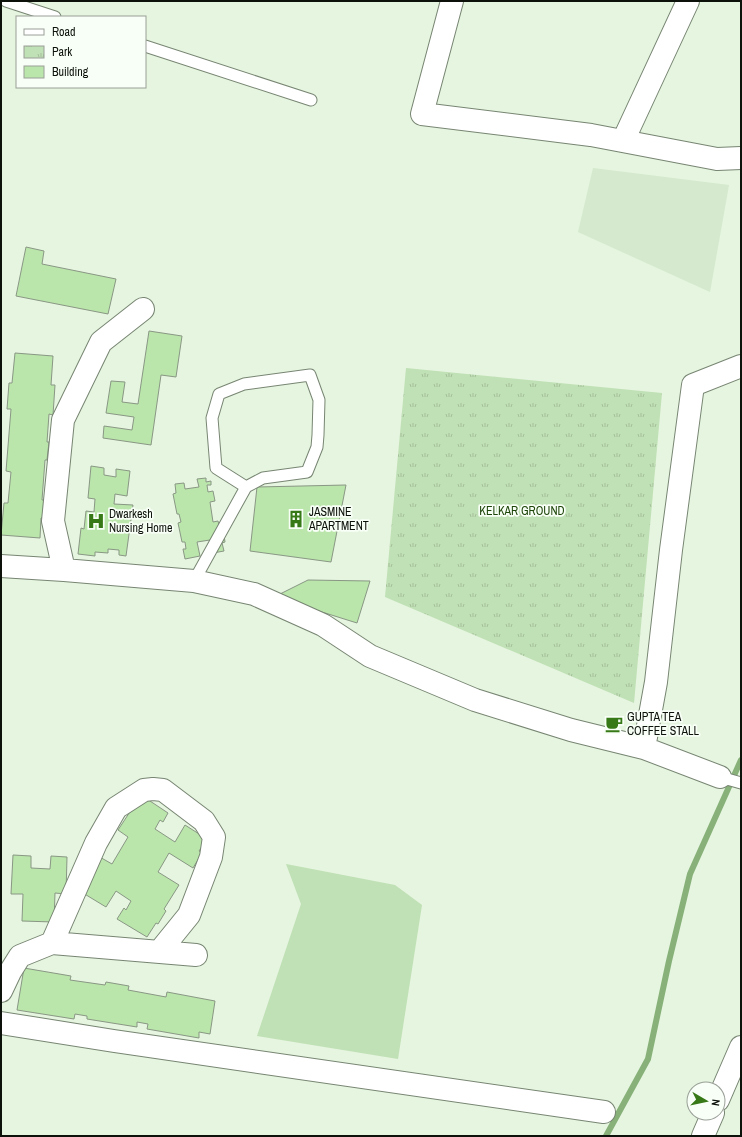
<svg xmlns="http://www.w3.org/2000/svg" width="742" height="1137" font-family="'Archivo Narrow',sans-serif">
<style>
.built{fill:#d4e9cd}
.grass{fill:#c0e0b5}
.park{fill:url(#park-tufts)}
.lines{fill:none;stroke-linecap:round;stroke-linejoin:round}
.stream{stroke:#87b179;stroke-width:6}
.building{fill:#bae6ab;stroke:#899784}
.lane-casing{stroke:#778572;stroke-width:13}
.street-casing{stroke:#778572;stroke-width:24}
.lane{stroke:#fff;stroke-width:11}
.street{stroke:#fff;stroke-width:22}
.labels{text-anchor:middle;stroke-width:3.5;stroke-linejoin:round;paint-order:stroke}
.park-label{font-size:12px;fill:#1d4409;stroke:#f8fff6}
.poi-label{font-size:12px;fill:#0c110a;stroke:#f8fff6;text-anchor:start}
</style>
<defs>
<pattern id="park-tufts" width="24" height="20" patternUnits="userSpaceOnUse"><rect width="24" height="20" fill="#c0e0b5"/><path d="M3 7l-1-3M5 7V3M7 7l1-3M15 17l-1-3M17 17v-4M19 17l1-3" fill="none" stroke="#a4bf9a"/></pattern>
</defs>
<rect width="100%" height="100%" fill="#e5f5df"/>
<path class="built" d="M 593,168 L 729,185 L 710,292 L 578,232 Z"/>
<path class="grass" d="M 286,864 L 395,885 L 422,905 L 398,1059 L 257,1036 L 301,904 Z"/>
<path class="park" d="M 406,368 L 662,393 L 634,703 L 385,597 Z"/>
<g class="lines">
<path class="stream" d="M 606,1136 L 648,1059 L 669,961 L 690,874 L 741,760"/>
</g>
<path class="building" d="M 26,247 L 44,251 L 42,264 L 116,279 L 108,314 L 16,296 Z
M 149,331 L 182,336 L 176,377 L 161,375 L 151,445 L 103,438 L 104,426 L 132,430 L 134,417 L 106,413 L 111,381 L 125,382 L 122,402 L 138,404 Z
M 15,353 L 53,356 L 51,385 L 55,385 L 53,415 L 49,414 L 47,442 L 49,442 L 47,460 L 45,460 L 42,500 L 46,500 L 44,518 L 41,518 L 40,538 L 1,535 L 4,503 L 8,503 L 11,472 L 6,471 L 11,409 L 7,409 L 9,383 L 12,383 Z
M 91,466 L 104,468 L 104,475 L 116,477 L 116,469 L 130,471 L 127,496 L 115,494 L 114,504 L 133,505 L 126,556 L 119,555 L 119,550 L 108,549 L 108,553 L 95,552 L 95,556 L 78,554 L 81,528 L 84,529 L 86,511 L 94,512 L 95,499 L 88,498 Z
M 206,478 L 206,482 L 211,481 L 211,485 L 207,485 L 208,492 L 213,491 L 215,501 L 210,502 L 213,522 L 218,521 L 220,529 L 224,535 L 225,542 L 222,543 L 224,551 L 213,553 L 210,540 L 197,542 L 200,556 L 185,559 L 183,549 L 186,549 L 185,542 L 182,542 L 178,523 L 181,522 L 179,514 L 177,514 L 173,494 L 176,493 L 175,484 L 184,483 L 185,489 L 199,487 L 197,479 Z
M 346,485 L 331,562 L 250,551 L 257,487 Z
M 308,580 L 370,581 L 357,623 L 274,597 Z
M 141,795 L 168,813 L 163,822 L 160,820 L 155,829 L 175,842 L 185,825 L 207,839 L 199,851 L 202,853 L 193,868 L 169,853 L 158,872 L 179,885 L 164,909 L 166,911 L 158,924 L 156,923 L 147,937 L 117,919 L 124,908 L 126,910 L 131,901 L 116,891 L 106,907 L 78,890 L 98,856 L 112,864 L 128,837 L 118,830 Z
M 13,855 L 31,856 L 31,868 L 50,869 L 51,856 L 67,857 L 66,894 L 55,893 L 54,922 L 22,921 L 23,894 L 11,894 Z
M 24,968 L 71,976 L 70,980 L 105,985 L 106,982 L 129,986 L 128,990 L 166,997 L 167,992 L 215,1001 L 210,1034 L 199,1032 L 199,1038 L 147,1029 L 148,1024 L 137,1022 L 137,1027 L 87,1019 L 87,1016 L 75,1014 L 74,1019 L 17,1010 Z"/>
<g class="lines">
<g class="lane-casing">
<path id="lane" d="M 6,1 L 55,17
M 145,46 L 311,100
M 194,581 L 246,487 L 263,478 L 307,472 L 317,447 L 318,435 L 319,400 L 310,375 L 244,384 L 219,394 L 212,418 L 216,468 L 246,487
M 720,777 L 741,783"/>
</g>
<g class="street-casing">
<path id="street" d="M 452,1 L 422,114 L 591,135 L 717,159 L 741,158
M 623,141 L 688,1
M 1,566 L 64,570 L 194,581 L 254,594 L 323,625 L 370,656 L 475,700 L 571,730 L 644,748 L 720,777
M 64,570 L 53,521 L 63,420 L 101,342 L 143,309
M 644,748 L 656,682 L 671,550 L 693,385 L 741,366
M 52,943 L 96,843 L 116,808 L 144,790 L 153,789 L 163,790 L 204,821 L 214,837 L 211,857 L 189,915 L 159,952
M 1,991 L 10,972 L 20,956 L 52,943 L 196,955
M 1,1023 L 114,1041 L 604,1112
M 718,1100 L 741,1047
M 703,1136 L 713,1113"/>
</g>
<use href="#lane" class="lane"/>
<use href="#street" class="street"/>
</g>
<defs>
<g id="building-bare" transform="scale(1.38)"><path d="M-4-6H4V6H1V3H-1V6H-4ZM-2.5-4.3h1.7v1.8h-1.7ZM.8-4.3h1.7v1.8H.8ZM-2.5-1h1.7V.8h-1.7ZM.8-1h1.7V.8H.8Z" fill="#377917" stroke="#f8fff6" stroke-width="2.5" paint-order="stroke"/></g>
<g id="hospital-bare" transform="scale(1.38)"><path d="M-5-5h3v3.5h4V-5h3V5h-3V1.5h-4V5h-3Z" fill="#377917" stroke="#f8fff6" stroke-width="2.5" paint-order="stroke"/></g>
<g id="cafe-bare" transform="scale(1.38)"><path d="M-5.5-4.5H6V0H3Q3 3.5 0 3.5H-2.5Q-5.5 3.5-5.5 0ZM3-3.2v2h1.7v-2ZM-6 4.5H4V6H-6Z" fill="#377917" stroke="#f8fff6" stroke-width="2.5" paint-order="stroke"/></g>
</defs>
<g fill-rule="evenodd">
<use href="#building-bare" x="296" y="519"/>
<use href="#hospital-bare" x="96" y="521"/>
<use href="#cafe-bare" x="614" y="724"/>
</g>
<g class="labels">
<g class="park-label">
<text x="522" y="515">KELKAR GROUND</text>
</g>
<g class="poi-label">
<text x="309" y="516">JASMINE<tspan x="309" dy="14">APARTMENT</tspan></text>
<text x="109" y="518">Dwarkesh<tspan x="109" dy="14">Nursing Home</tspan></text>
<text x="627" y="721">GUPTA TEA<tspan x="627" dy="14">COFFEE STALL</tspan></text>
</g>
</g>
<rect width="742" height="1137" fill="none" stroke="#0c110a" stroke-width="4"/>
<rect x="16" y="16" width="130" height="72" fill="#f8fff6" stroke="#9aa098"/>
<rect x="24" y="29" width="20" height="6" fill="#ffffff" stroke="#9aa098"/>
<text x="52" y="36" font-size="12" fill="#0c110a">Road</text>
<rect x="24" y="46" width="20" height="12" fill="url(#park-tufts)" stroke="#9aa098"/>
<text x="52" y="56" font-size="12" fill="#0c110a">Park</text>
<rect x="24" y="66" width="20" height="12" fill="#bae6ab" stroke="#9aa098"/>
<text x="52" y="76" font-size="12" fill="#0c110a">Building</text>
<g transform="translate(706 1101) rotate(99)"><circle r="19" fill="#f8fff6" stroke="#9aa098"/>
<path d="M0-3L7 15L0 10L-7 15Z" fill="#377917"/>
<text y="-6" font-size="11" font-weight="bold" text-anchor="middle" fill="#0c110a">N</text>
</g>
</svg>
